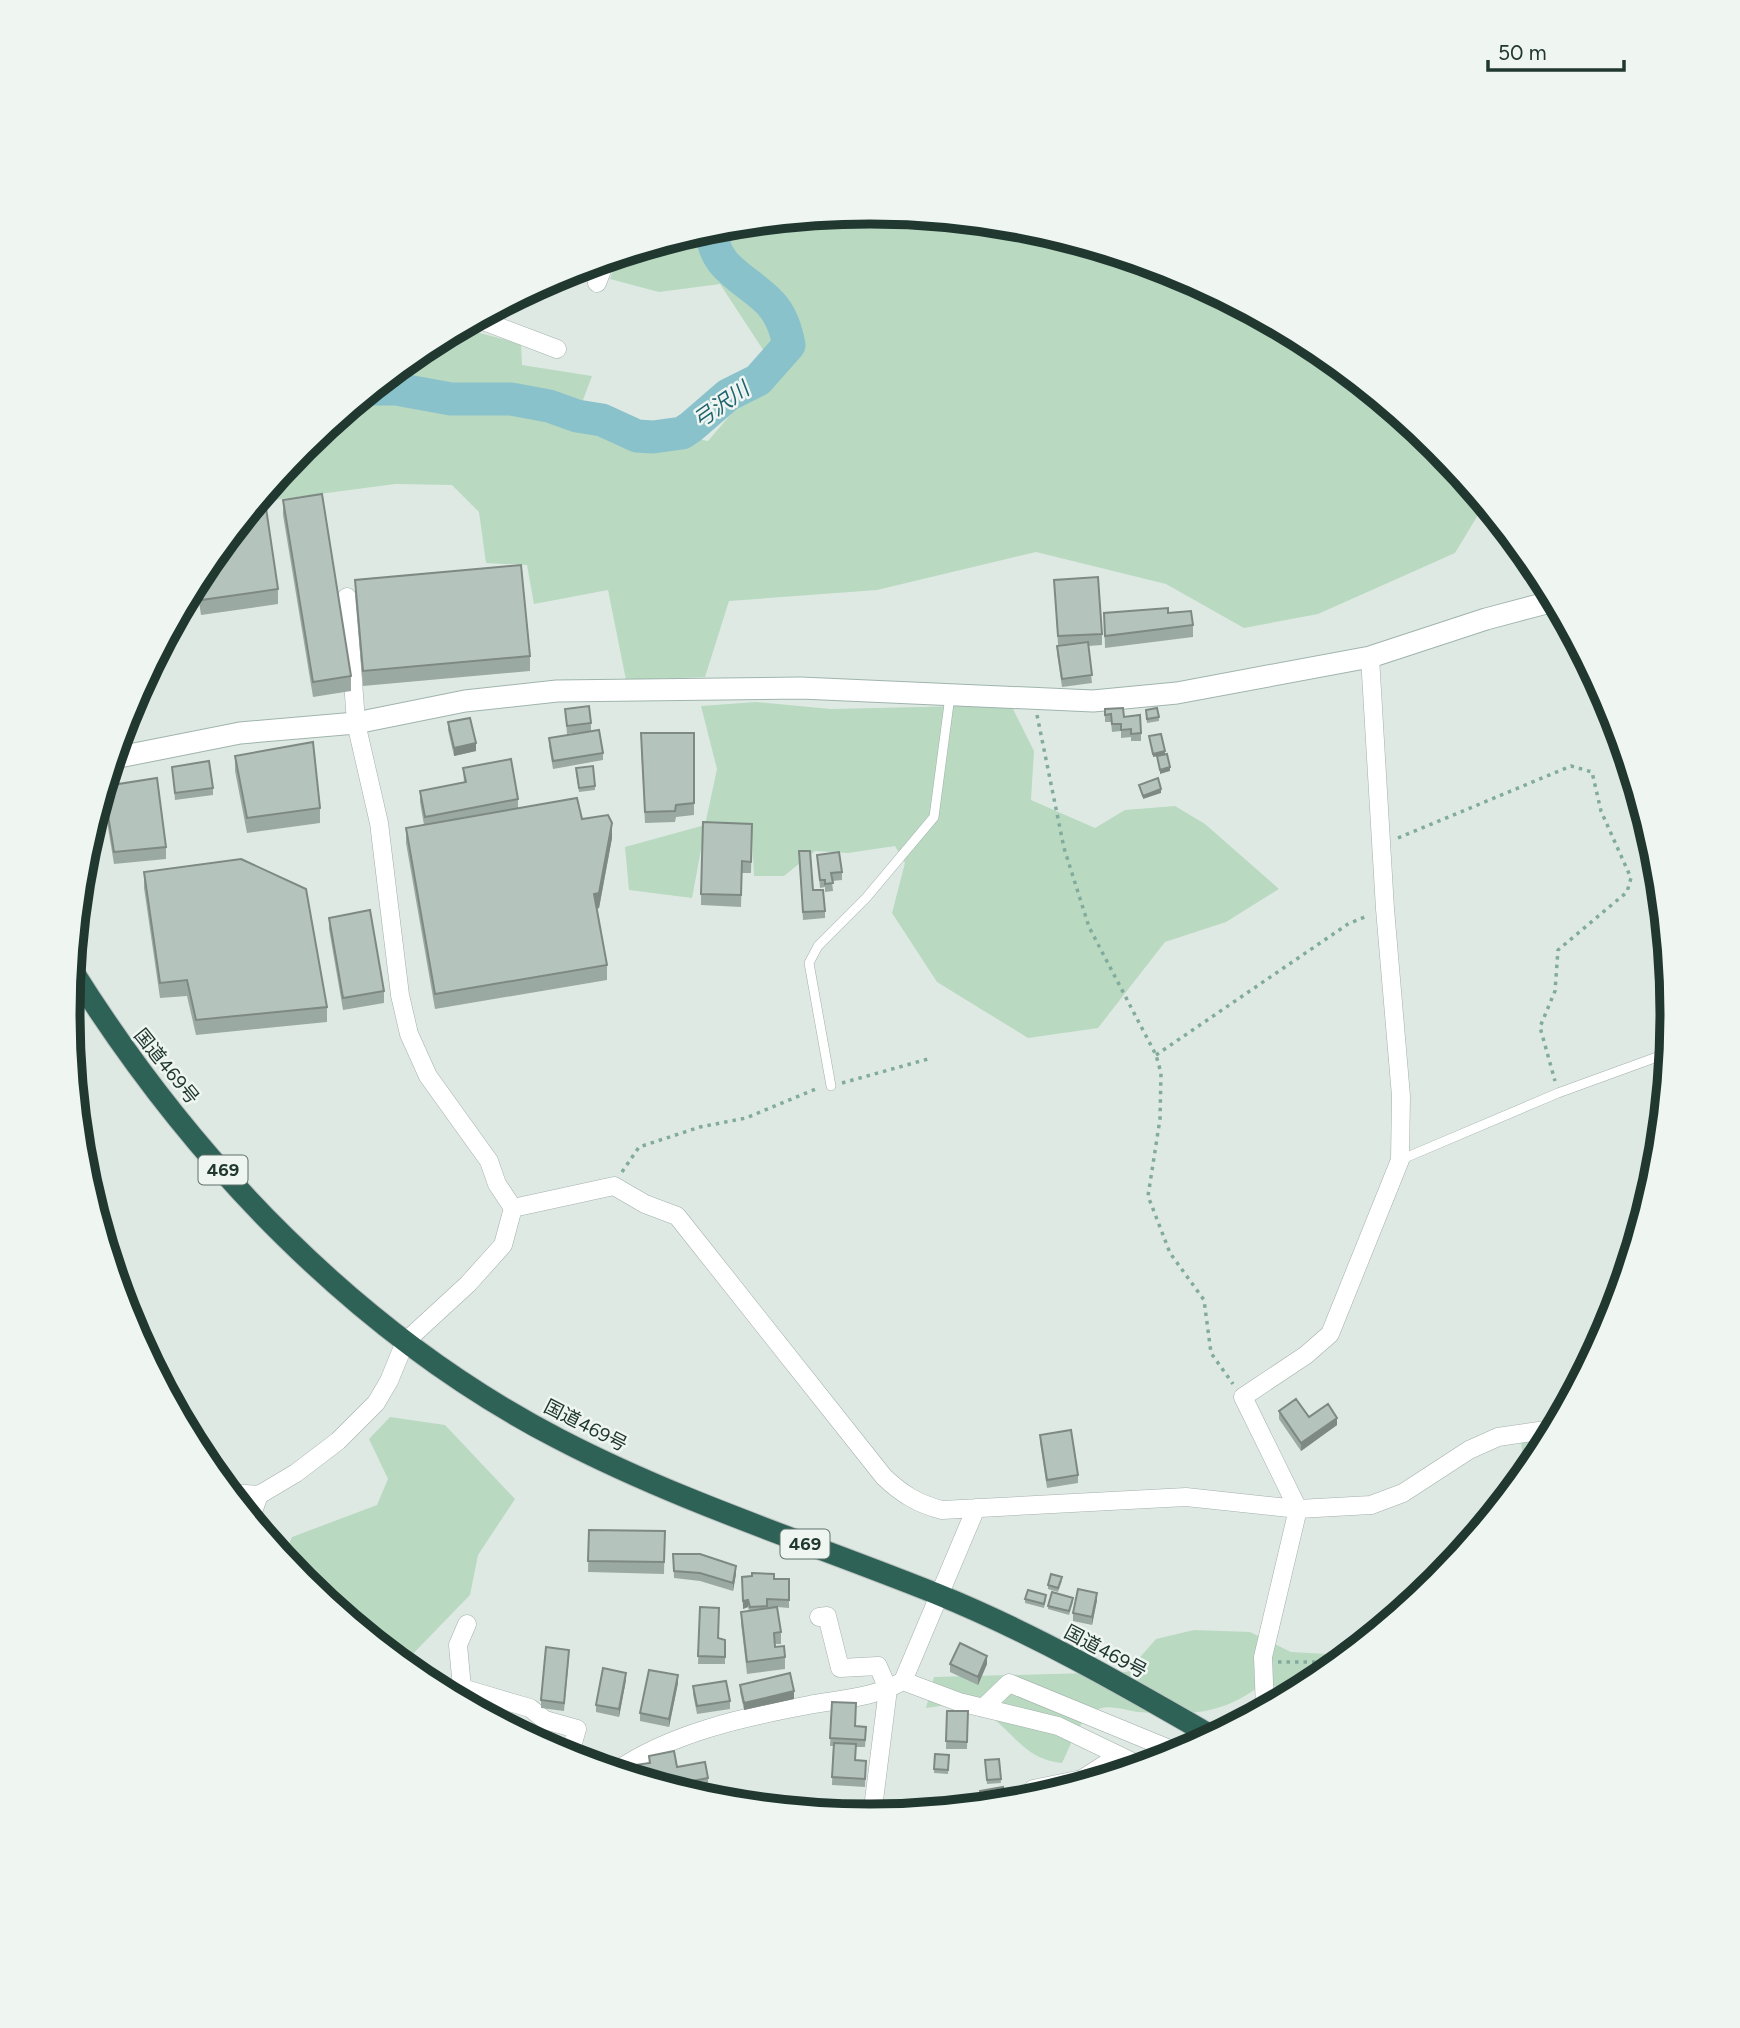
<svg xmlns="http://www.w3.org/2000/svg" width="1740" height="2028" font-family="Figtree,'Noto Sans JP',sans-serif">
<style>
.green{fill:#b9d9c1}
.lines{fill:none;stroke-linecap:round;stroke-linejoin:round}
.river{stroke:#8ac2cb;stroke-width:33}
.lane-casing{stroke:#a2b0ab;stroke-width:10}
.street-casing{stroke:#a2b0ab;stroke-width:19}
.secondary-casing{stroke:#9fb4ac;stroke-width:23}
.highway-casing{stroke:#bcc3c1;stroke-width:23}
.path{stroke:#81ab9d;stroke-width:3.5;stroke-dasharray:3.5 5;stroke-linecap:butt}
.lane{stroke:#fff;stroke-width:9}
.street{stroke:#fff;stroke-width:18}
.secondary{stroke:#fff;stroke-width:21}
.highway{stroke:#2f6257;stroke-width:21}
.wall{fill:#9ba9a3}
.shaded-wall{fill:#7e8984}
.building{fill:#b4c4bd;stroke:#7e8984;stroke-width:2}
.labels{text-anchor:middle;stroke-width:5;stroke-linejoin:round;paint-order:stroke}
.shield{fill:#eff6f2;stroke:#5f716b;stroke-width:2}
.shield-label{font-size:18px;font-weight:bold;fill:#213831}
.street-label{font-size:19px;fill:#213831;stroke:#eff6f2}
.water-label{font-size:21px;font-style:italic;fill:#20636f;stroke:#eff6f2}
.rim{fill:none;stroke:#213831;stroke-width:9}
</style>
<rect width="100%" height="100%" fill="#dfe9e4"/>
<path class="green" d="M 870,212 L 1027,228 L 1177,273 L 1316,348 L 1437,447 L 1484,505 L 1455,553 L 1318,614 L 1244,628 L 1166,584 L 1036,552 L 877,590 L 729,601 L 705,677 L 626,680 L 608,590 L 534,604 L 527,565 L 486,563 L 479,512 L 452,485 L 395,484 L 274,500 L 255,505 L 303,447 L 425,347 L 461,328 L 521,344 L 522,365 L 592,376 L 577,416 L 708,441 L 773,365 L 720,284 L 659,292 L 610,279 L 618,257 L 714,228 Z
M 756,702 L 831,709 L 1011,705 L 1034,751 L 1031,800 L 1095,828 L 1125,810 L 1175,806 L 1205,824 L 1279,889 L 1226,922 L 1165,942 L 1098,1028 L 1028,1038 L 937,982 L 892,913 L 905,863 L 895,846 L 848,853 L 815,851 L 784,876 L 754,876 L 752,836 L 704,834 L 692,898 L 629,890 L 625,847 L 705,825 L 717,769 L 701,706 Z
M 390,1417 L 445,1425 L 515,1499 L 478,1555 L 470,1595 L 405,1662 L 303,1581 L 283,1557 L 292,1537 L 377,1505 L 388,1479 L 369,1439 Z
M 1520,1435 L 1540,1453 L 1525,1474 L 1525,1471 Z
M 1194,1630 L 1250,1632 L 1291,1652 L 1346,1655 C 1309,1686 1311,1691 1261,1685 C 1222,1715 1188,1716 1139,1712 C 1129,1711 1112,1705 1102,1708 C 1080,1713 1071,1746 1062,1763 C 1016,1758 1012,1721 970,1706 C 959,1701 938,1707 926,1708 L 934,1677 L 1127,1672 L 1156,1639 Z"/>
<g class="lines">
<path class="river" d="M 373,389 L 396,389 L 451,399 L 511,399 L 549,406 L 577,416 L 602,420 L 637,436 L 653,437 L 682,433 L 691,427 L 728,395 L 758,380 L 789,345 C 786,330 782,316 771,304 C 750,280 709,268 713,228"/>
<g class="lane-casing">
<path id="lane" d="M 831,1086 L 809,963 L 818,946 L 866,898 L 934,817 L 950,696
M 1400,1160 L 1558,1093 L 1668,1053"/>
</g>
<g class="street-casing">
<path id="street" d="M 597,283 L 606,260
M 478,319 L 557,349
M 513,1208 L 614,1186 L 645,1204 L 677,1216 L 884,1477 C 902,1494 918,1504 942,1510 L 1186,1497 L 1298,1509 L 1371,1505 L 1403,1493 L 1469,1450 L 1498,1437 L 1553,1429
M 231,1493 L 259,1495 L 296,1473 L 338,1441 L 376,1403 L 389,1381 L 405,1342 L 468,1284 L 503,1245 L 513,1208 L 497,1184 L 489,1161 L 428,1076 L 409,1034 L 400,995 L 379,823 L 356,723 L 347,597
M 251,1517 L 259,1495
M 819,1617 L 827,1616 L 840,1668 L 878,1666 L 888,1689 L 872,1816
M 467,1624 L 458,1645 L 462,1688 L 530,1708 L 545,1720 L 577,1729 L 569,1757
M 903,1681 L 976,1508
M 983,1708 L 1009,1683 L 1172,1750
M 1265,1708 L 1263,1657 L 1298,1509 L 1243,1397 L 1306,1355 L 1330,1334 L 1400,1160 L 1401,1096 L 1385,909 L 1370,657
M 616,1771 C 671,1733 744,1717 809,1705 C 842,1699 873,1698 903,1681 L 959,1702 L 1058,1726 L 1141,1766
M 1033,1789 L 1082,1779 L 1118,1756"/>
</g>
<g class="secondary-casing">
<path id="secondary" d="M 114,758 L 240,733 L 356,723 L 465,701 L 557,691 L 801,688 L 1093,701 L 1177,693 L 1370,657 L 1486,619 L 1554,601"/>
</g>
<g class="highway-casing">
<path id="highway" d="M 73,971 C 192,1161 358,1335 559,1439 C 680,1502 810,1543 937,1594 C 1033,1633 1122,1684 1212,1736"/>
</g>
<path class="path" d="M 1037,715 L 1064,848 L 1089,927 L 1156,1055 L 1161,1073 L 1160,1119 L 1148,1196 L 1170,1253 L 1204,1300 L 1211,1353 L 1233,1384
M 1398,838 L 1571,766 L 1592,772 L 1601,811 L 1631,878 L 1627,892 L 1558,950 L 1555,991 L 1540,1027 L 1555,1081
M 1156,1055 L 1348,924 L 1367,916
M 842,1083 L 928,1059
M 622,1172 L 639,1147 L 700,1127 L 746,1118 L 818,1088
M 1278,1662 L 1338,1662"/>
<use href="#lane" class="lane"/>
<use href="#street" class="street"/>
<use href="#secondary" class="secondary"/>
<use href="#highway" class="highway"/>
</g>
<path class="wall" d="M 283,500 L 351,676 L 351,691 L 313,697 L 283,515 Z
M 204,568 L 278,589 L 278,604 L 201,615 L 196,582 Z
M 355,580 L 530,656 L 530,671 L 363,686 L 355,595 Z
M 1054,580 L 1102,634 L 1102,645 L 1088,646 L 1092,683 L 1062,687 L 1057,653 L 1057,646 L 1058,645 Z
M 1104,613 L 1168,613 L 1193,625 L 1193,637 L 1105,648 Z
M 565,709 L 591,723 L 591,731 L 567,734 Z
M 1105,709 L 1124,717 L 1141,733 L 1141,741 L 1131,741 L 1131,737 L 1121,738 L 1121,731 L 1112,732 L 1111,722 L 1105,722 Z
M 1146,710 L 1159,717 L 1159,721 L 1147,723 Z
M 448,722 L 476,751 L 454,756 L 448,730 Z
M 694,733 L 694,815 L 676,817 L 675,822 L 645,823 L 641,744 Z
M 549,738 L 603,753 L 603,760 L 553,769 L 549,746 Z
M 235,756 L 320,808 L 320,823 L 247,833 L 235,771 Z
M 172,767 L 213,788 L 213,795 L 175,800 Z
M 463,768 L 518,799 L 518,809 L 582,819 L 612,838 L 599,908 L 597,909 L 607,965 L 607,980 L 435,1009 L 406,843 L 406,828 L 424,825 L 420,802 L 420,791 L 464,783 Z
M 576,772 L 595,786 L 595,790 L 579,792 Z
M 106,786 L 166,847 L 166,859 L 114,864 L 103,797 Z
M 752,824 L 751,873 L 742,873 L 741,907 L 701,905 L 701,894 Z
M 799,851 L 813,890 L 825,911 L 825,918 L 803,920 Z
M 817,855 L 842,872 L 842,880 L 832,881 L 833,891 L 825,892 L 825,887 L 820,888 Z
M 144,872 L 327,1007 L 327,1022 L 196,1035 L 187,996 L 160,998 L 144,888 Z
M 329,918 L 384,991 L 384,1003 L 343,1010 L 329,929 Z
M 1626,1270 L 1620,1289 L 1618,1280 L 1618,1273 Z
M 1279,1411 L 1309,1417 L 1337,1425 L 1301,1451 L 1279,1419 Z
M 1040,1435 L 1078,1475 L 1078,1483 L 1047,1488 L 1040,1442 Z
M 589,1530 L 665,1531 L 664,1574 L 588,1572 Z
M 673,1554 L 736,1574 L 733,1591 L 700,1581 L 674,1578 Z
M 742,1577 L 789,1579 L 789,1608 L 777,1607 L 781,1632 L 781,1644 L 775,1644 L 775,1647 L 785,1657 L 785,1669 L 747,1674 L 741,1623 L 741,1612 L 749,1611 L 748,1607 L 743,1609 Z
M 1062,1581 L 1058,1592 L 1048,1589 L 1048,1585 Z
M 1046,1598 L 1044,1608 L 1025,1603 L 1025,1599 Z
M 1097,1600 L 1092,1625 L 1073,1621 L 1073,1613 Z
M 1073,1602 L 1069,1615 L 1048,1609 L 1048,1606 Z
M 700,1607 L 719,1638 L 725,1640 L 725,1664 L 698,1664 Z
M 569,1657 L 564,1711 L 541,1708 L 541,1700 Z
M 950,1664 L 987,1664 L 978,1685 L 950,1672 Z
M 626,1680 L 619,1717 L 596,1712 L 596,1705 Z
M 678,1683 L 669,1727 L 640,1721 L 640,1713 Z
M 740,1685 L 794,1699 L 744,1710 L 740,1692 Z
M 693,1686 L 730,1701 L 730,1709 L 697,1714 L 693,1694 Z
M 832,1702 L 856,1726 L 866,1735 L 865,1747 L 856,1747 L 855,1760 L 866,1761 L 865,1787 L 832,1785 L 833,1746 L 830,1746 Z
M 947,1711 L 968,1711 L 967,1749 L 946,1749 Z
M 935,1754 L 949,1755 L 948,1774 L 934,1773 Z
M 649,1756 L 708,1778 L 708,1786 L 682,1791 L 673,1788 L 670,1785 L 665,1786 L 636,1777 L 635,1765 L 649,1763 Z
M 999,1759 L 1001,1783 L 987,1784 L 985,1760 Z"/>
<path class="shaded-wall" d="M 476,743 L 476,751 L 454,756 L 454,748 Z
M 1165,751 L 1165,755 L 1153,757 L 1153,754 Z
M 1170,767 L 1170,771 L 1160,774 L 1160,770 Z
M 1161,789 L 1161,793 L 1143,799 L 1143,796 Z
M 612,823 L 612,838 L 599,908 L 594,909 L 594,894 Z
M 1337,1418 L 1337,1425 L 1301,1451 L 1301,1443 Z
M 736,1566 L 736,1574 L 733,1591 L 733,1583 Z
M 1097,1593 L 1097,1600 L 1092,1625 L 1092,1617 Z
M 748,1600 L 748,1607 L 743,1609 L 743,1601 Z
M 987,1656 L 987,1664 L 978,1685 L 978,1677 Z
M 626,1673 L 626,1680 L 619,1717 L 619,1709 Z
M 678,1675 L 678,1683 L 669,1727 L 669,1719 Z
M 794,1691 L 794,1699 L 744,1710 L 744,1703 Z"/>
<path class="building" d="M 322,494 L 351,676 L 313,682 L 283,500 Z
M 266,508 L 278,589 L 201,600 L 198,579 L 204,568 L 251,510 Z
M 521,565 L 530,656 L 363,671 L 355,580 Z
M 1098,577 L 1102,634 L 1058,636 L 1054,580 Z
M 1168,608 L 1168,613 L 1191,611 L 1193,625 L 1105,636 L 1104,613 Z
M 1088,642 L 1092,675 L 1062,679 L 1057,646 Z
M 589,706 L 591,723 L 567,726 L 565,709 Z
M 1123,708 L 1124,717 L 1140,715 L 1141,733 L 1131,734 L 1131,729 L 1121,730 L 1121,724 L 1112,724 L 1111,714 L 1105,715 L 1105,709 Z
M 1157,708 L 1159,717 L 1147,719 L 1146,710 Z
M 470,718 L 476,743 L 454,748 L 448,722 Z
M 599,730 L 603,753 L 553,761 L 549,738 Z
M 641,733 L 694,733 L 694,803 L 676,805 L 675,811 L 645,812 Z
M 1161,734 L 1165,751 L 1153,754 L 1149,736 Z
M 313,742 L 320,808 L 247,818 L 235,756 Z
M 1167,754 L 1170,767 L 1160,770 L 1157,756 Z
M 511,759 L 518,799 L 425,817 L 420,791 L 466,782 L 463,768 Z
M 209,761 L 213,788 L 175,793 L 172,767 Z
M 593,766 L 595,786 L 579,788 L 576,768 Z
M 157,778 L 166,847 L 114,852 L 104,791 L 106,786 Z
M 1158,778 L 1161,789 L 1143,796 L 1139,785 Z
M 577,798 L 582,819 L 608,815 L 612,823 L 599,893 L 594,894 L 607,965 L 435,994 L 406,828 Z
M 703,822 L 752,824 L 751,862 L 742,861 L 741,895 L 701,894 Z
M 799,851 L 810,851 L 813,890 L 823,890 L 825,911 L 803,912 Z
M 839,852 L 842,872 L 831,873 L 833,883 L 825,884 L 825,880 L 820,880 L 817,855 Z
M 241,859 L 306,889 L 327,1007 L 196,1020 L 187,980 L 160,983 L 144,872 Z
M 370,910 L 384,991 L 343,998 L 329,918 Z
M 1626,1270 L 1621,1286 L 1618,1273 Z
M 1296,1399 L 1309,1417 L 1328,1404 L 1337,1418 L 1301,1443 L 1279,1411 Z
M 1071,1430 L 1078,1475 L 1047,1480 L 1040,1435 Z
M 589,1530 L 665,1531 L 664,1562 L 588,1561 Z
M 673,1554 L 700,1554 L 736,1566 L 733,1583 L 700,1573 L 674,1571 Z
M 752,1573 L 774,1574 L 774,1579 L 789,1579 L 789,1600 L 767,1599 L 767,1606 L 750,1607 L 748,1600 L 743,1601 L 742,1577 L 752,1576 Z
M 1051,1574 L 1062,1577 L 1058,1588 L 1048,1585 Z
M 1078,1589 L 1097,1593 L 1092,1617 L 1073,1613 Z
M 1028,1590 L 1046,1595 L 1044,1604 L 1025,1599 Z
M 1052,1592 L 1073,1598 L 1069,1611 L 1048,1606 Z
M 700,1607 L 719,1608 L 718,1638 L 725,1640 L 725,1657 L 698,1656 Z
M 777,1607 L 781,1632 L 774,1633 L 775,1647 L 784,1646 L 785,1657 L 747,1662 L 741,1612 Z
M 960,1643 L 987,1656 L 978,1677 L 950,1664 Z
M 546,1647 L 569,1650 L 564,1703 L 541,1700 Z
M 603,1668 L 626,1673 L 619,1709 L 596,1705 Z
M 649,1670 L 678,1675 L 669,1719 L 640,1713 Z
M 790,1673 L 794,1691 L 744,1703 L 740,1685 Z
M 726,1681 L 730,1701 L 697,1706 L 693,1686 Z
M 832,1702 L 856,1703 L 855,1726 L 866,1727 L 865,1740 L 830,1738 Z
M 947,1711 L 968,1711 L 967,1742 L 946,1741 Z
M 834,1743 L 856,1744 L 855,1760 L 866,1761 L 865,1779 L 832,1777 Z
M 674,1751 L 677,1767 L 705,1762 L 708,1778 L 677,1784 L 670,1777 L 651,1781 L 649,1774 L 637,1776 L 635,1765 L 650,1763 L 649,1756 Z
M 935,1754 L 949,1755 L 948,1770 L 934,1769 Z
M 999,1759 L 1001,1779 L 987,1780 L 985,1760 Z
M 1003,1787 L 1005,1802 L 983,1805 L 980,1791 Z"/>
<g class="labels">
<g class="shield">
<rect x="198.5" y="1155.5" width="49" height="29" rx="5"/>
<rect x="780.5" y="1529.5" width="49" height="29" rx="5"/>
</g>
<g class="shield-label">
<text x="223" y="1176">469</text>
<text x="805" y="1550">469</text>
</g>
<g class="street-label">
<text transform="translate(167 1066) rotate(51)" y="7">国道469号</text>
<text transform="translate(586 1425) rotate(27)" y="7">国道469号</text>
<text transform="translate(1106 1651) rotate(28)" y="7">国道469号</text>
</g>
<g class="water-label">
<text transform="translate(721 405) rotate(-35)" y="7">弓沢川</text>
</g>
</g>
<path d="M0 0H1740V2028H0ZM80 1014a790 790 0 1 1 1580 0a790 790 0 1 1-1580 0Z" fill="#eff6f2" fill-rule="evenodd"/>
<path class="rim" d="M80 1014a790 790 0 1 1 1580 0a790 790 0 1 1-1580 0Z"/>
<path d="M1488 60v10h136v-10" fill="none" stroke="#213831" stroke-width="3.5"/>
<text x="1498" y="60" font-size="21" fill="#213831" stroke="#eff6f2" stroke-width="5" paint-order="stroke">50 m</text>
</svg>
